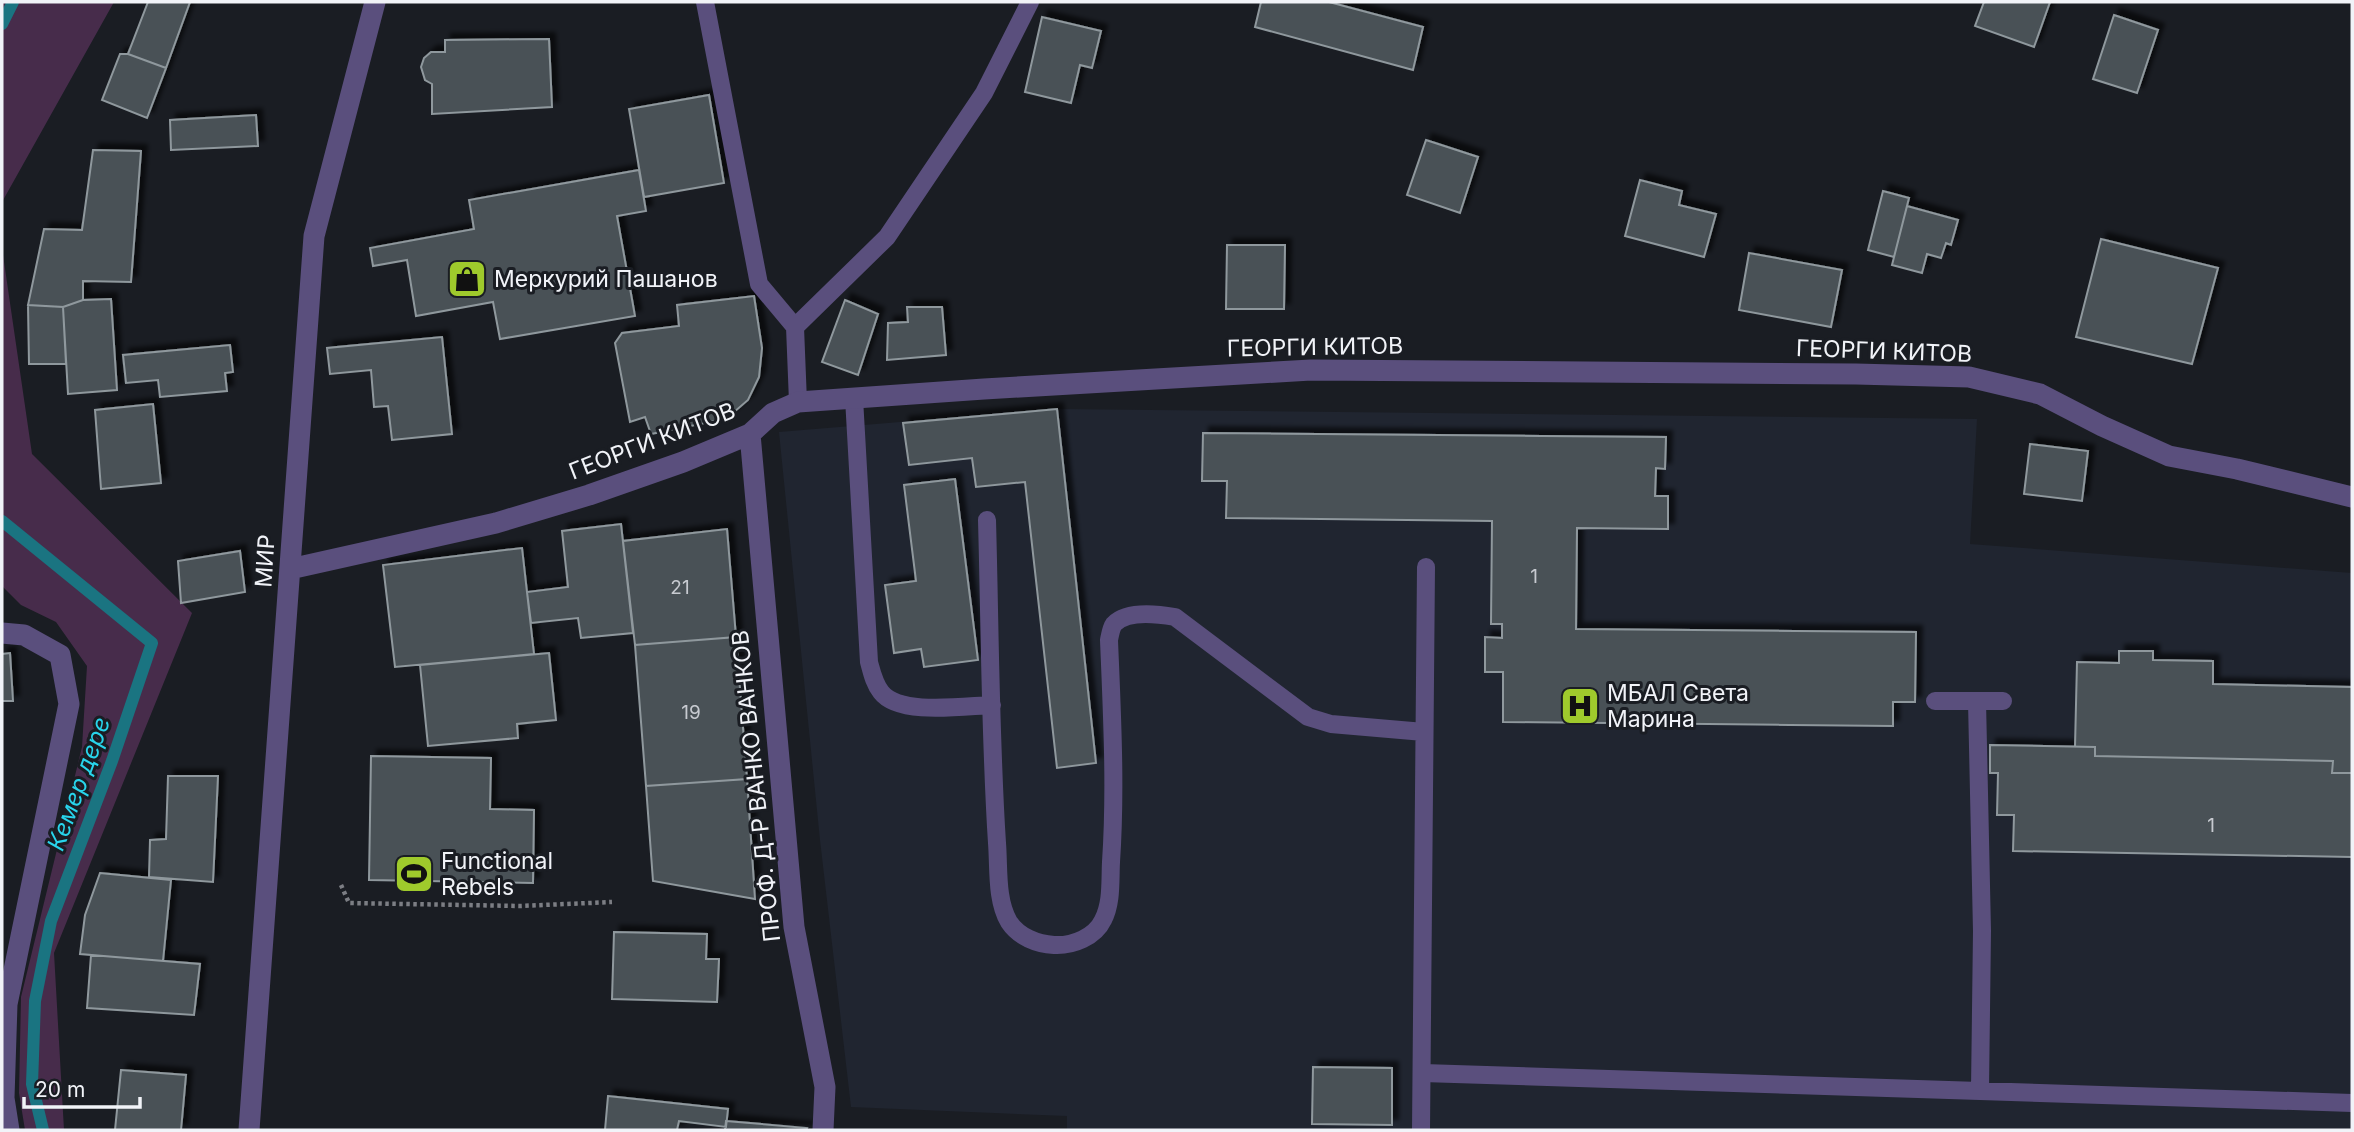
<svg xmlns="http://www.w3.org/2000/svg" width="2354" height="1132" font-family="Inter,sans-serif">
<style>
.built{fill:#202530}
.green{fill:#472c4b}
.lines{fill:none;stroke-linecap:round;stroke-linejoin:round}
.stream{stroke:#1a7481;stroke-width:12}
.building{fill:#495156;stroke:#8f989d;stroke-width:2;filter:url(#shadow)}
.path{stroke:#7c7e84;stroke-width:4.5;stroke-dasharray:3.5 3.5;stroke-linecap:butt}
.service{stroke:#5a4f7d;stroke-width:18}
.minor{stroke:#5a4f7d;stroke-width:21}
.labels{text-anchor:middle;stroke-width:6;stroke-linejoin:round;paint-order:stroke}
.number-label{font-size:19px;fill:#c7cad0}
.poi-label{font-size:23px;fill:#f1f3f8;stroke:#1a1d23;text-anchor:start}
.street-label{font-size:23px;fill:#f1f3f8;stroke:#1a1d23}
.water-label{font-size:24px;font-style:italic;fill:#28d5ec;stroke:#1a1d23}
</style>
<defs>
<filter id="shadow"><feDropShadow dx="6" dy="-6" stdDeviation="2" flood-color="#0009"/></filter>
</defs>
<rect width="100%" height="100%" fill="#1a1d23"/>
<path class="built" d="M 1057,409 L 1977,419 L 1970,544 L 2352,573 L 2352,1130 L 1067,1130 L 1067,1116 L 851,1107 L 820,840 L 779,432 Z"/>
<path class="green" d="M 2,2 L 114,2 L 2,202 Z
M 2,248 L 32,454 L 192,613 L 54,953 L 64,1130 L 25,1130 L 19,1093 L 21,997 L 82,747 L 87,666 L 56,622 L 21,605 L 2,586 Z"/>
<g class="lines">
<path class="stream" d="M 2,24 L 13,2
M 2,521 L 152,643 L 112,761 L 51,921 L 35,1001 L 32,1084 L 43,1130"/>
</g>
<path class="building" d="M 148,2 L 190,2 L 166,68 L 128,54 Z
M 1261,2 L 1329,2 L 1423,27 L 1413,70 L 1255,27 Z
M 1984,2 L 2050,2 L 2034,47 L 1975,26 Z
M 2114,15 L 2158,30 L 2137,93 L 2093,79 Z
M 1042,17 L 1101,31 L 1092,68 L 1080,65 L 1071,103 L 1025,92 Z
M 549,39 L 552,107 L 432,114 L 432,84 L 425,80 L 421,67 L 424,58 L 431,52 L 445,52 L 445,40 Z
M 120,54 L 128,54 L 166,68 L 147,118 L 102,100 Z
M 709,95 L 724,183 L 644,197 L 629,109 Z
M 256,115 L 258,146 L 171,150 L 170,120 Z
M 1426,140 L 1478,157 L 1460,213 L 1407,195 Z
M 93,150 L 141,151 L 131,282 L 83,281 L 83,300 L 63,307 L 28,305 L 44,229 L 82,230 Z
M 639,170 L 646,211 L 617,216 L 635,316 L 500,339 L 493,302 L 416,316 L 407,260 L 373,266 L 370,248 L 474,229 L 469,200 Z
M 1640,180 L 1682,191 L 1679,205 L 1716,214 L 1704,257 L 1625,236 Z
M 1883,191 L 1909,198 L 1894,257 L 1868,250 Z
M 1907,206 L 1958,220 L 1951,245 L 1946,243 L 1941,258 L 1927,254 L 1922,273 L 1892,265 Z
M 2101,239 L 2218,268 L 2192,364 L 2076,337 Z
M 1227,245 L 1285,245 L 1284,309 L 1226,309 Z
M 1749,253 L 1842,270 L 1831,327 L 1739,310 Z
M 754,296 L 762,348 L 759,377 L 748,400 L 733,413 L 715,421 L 651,434 L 645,417 L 630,422 L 615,343 L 622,333 L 679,326 L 677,305 Z
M 111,299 L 117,390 L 68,394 L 63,307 L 83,300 Z
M 845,300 L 878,314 L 858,375 L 822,362 Z
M 28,305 L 63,307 L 66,364 L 29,364 Z
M 907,307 L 942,307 L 946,355 L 887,360 L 888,323 L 908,322 Z
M 442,337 L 452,434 L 392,440 L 388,406 L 374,407 L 371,370 L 330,374 L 327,348 Z
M 230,345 L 233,372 L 225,373 L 227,391 L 160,397 L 158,380 L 126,383 L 123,355 Z
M 153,404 L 161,483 L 101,489 L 95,410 Z
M 1057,409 L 1096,763 L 1057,768 L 1025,482 L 976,487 L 972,458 L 909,465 L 903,423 Z
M 1203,433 L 1666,437 L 1665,469 L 1656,468 L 1655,496 L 1668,496 L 1668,529 L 1577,528 L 1576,629 L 1916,632 L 1915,702 L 1893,702 L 1893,726 L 1503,722 L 1503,672 L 1485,672 L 1485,637 L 1502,638 L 1502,624 L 1491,624 L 1492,521 L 1226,518 L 1227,481 L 1202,481 Z
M 2030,444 L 2088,451 L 2082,501 L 2024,494 Z
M 955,479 L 978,660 L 924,667 L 921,649 L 894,653 L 885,585 L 916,581 L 904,485 Z
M 621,524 L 633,633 L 581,638 L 578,618 L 531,623 L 527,592 L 568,587 L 562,531 Z
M 727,529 L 736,637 L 635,645 L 623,541 Z
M 522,548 L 534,654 L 395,667 L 383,565 Z
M 240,551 L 245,592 L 181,603 L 178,561 Z
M 736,637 L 747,779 L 646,786 L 635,645 Z
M 2119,651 L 2153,651 L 2153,660 L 2213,661 L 2213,684 L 2352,687 L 2352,773 L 2332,773 L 2333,761 L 2095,756 L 2095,747 L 2075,747 L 2077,662 L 2119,663 Z
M 10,653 L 13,701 L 2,701 L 2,654 Z
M 549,653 L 556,720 L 517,724 L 518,738 L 428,746 L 420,665 Z
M 1990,745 L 2095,747 L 2095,756 L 2333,761 L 2332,773 L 2352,773 L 2352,857 L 2013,851 L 2014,815 L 1997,815 L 1998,773 L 1990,773 Z
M 371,756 L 491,758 L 490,809 L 534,810 L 533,883 L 369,880 Z
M 168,776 L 218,776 L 213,882 L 149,877 L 150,840 L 166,839 Z
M 747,779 L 755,899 L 653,881 L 646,786 Z
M 100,873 L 171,880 L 163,961 L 80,954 L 85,915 Z
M 614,932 L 707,934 L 706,959 L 719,959 L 717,1002 L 612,999 Z
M 91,955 L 200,964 L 194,1015 L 87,1008 Z
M 1313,1067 L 1392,1068 L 1392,1125 L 1312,1124 Z
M 121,1070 L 186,1075 L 181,1130 L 115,1130 Z
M 608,1096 L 728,1109 L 726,1127 L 679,1121 L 677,1130 L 605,1130 Z
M 726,1121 L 807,1128 L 806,1130 L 725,1130 Z"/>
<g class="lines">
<path class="path" d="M 341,885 L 349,903 L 520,906 L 612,902"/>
<path class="service" d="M 705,2 L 759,284 L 795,327 L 798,402
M 795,327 L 887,237 L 984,93 L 1030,2
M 854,398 L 869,662 C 872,673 874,683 881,692 C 899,716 964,706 992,705
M 987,520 C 990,628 990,736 997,843 C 999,868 996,900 1009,922 C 1019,937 1037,944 1054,945 C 1073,946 1095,937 1103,920 C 1112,903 1110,881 1111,862 C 1116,788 1112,714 1109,640 C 1110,635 1111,628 1114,624 C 1127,610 1158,614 1175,617 L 1308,717 L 1331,724 L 1424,732
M 1935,701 L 2003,701
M 1977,701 L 1982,931 L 1980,1090
M 1423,1073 L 2352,1103
M 1421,1130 L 1426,567"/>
<path class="minor" d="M 750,434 L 794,927 L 825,1087 L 823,1130
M 290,569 L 496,523 L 589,495 L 683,462 L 750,434 L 773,413 L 798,402 L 984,389 L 1311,370 L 1856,374 L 1969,377 L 2040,394 L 2102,426 L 2169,456 L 2237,469 L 2352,497
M 2,633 L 24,635 L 60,655 L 69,704 L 7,1004 L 4,1098 L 9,1130
M 249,1130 L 314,236 L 375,2"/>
</g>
<defs>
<g id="shop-square" transform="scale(2.0125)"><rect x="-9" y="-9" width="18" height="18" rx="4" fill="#9fca2c" stroke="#1a1d23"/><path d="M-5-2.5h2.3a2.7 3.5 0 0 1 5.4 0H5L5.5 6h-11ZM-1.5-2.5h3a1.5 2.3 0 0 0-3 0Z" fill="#111"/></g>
<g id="hospital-square" transform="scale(2.0125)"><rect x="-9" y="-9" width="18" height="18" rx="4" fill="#9fca2c" stroke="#1a1d23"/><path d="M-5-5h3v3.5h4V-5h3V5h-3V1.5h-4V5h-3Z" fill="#111"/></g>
<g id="stadium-square" transform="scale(2.0125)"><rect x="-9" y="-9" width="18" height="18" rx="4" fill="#9fca2c" stroke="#1a1d23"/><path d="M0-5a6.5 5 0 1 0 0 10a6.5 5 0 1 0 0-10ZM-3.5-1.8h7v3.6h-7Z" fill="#111"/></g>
</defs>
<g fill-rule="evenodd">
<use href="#shop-square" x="467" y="279"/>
<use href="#hospital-square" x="1580" y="706"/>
<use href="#stadium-square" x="414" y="874"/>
</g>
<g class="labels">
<g class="number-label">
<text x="1534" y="583">1</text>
<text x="680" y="594">21</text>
<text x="691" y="719">19</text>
<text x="2211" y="832">1</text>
</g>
<g class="poi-label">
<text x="494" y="287">Меркурий Пашанов</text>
<text x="1607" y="701">МБАЛ Света<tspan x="1607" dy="26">Марина</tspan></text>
<text x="441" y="869">Functional<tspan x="441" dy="26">Rebels</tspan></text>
</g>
<g class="street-label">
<text transform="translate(1315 347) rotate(-1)" y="8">ГЕОРГИ КИТОВ</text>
<text transform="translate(1884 351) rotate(2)" y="8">ГЕОРГИ КИТОВ</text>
<text transform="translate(652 441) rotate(-21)" y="8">ГЕОРГИ КИТОВ</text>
<text transform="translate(265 561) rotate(-86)" y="8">МИР</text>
<text transform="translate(756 786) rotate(-96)" y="8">ПРОФ. Д-Р ВАНКО ВАНКОВ</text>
</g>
<g class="water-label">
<text transform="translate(79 784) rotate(-70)" y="8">Кемер дере</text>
</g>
</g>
<rect width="2354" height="1132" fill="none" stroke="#f1f3f8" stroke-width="7"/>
<path d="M24 1097v10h116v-10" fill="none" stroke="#f1f3f8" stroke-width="3.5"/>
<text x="35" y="1097" font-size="21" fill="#f1f3f8" stroke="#1a1d23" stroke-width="5" paint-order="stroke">20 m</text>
</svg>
